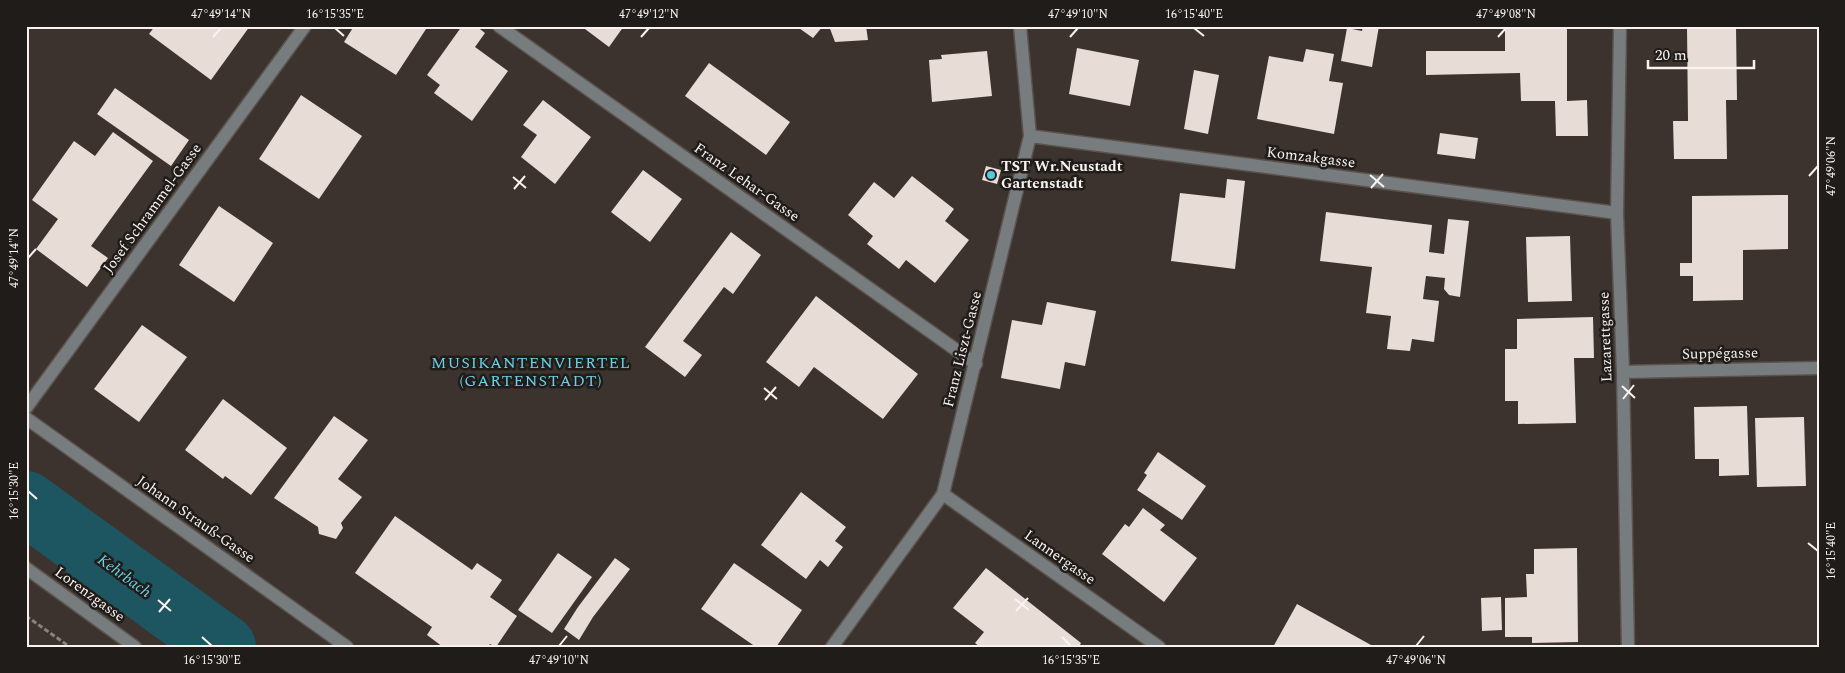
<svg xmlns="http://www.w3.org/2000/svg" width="1845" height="673" font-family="Spectral,serif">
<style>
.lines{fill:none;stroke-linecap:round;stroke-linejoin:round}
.river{stroke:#1d5560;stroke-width:64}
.building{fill:#e7dcd6}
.minor-casing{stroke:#5a524d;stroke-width:15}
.path{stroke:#89817d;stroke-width:3;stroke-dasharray:5 2.5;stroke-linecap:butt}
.minor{stroke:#777d7e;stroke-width:12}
.ticks{fill:none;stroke:#f9f3f0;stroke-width:2}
.poi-dot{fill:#56c9e0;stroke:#201c1a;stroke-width:2}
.labels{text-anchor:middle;stroke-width:5;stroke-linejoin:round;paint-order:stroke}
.street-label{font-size:15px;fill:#f9f3f0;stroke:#201c1a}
.poi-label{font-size:15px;font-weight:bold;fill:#f9f3f0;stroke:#201c1a;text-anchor:start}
.neighbourhood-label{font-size:16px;letter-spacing:1px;fill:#6ad1e6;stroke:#201c1a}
.water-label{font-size:16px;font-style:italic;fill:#66d3ea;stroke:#201c1a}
.neatline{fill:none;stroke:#f9f3f0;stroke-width:2}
.ticks-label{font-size:12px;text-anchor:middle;fill:#f9f3f0}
</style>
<rect width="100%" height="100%" fill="#3c332e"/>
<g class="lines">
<path class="river" d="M 26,503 L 224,647"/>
</g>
<path class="building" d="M 155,26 L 250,26 L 211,80 L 149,34 Z
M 354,26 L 428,26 L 396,75 L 344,42 Z
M 462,26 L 476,26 L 485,33 L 475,47 L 508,71 L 472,121 L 434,93 L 440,85 L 427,75 Z
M 581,26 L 624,26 L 609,47 Z
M 796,26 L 823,26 L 813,38 Z
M 829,26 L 866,26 L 868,40 L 835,42 Z
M 1363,26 L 1379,26 L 1372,67 L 1341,61 L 1347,28 L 1362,31 Z
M 1505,26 L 1567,26 L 1567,101 L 1587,100 L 1588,136 L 1556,136 L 1555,101 L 1521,101 L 1520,73 L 1426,75 L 1426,51 L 1505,51 Z
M 1687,26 L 1736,26 L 1737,100 L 1726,100 L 1727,159 L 1674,159 L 1673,121 L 1688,121 Z
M 1077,48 L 1139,60 L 1130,106 L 1069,94 Z
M 1306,49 L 1334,54 L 1329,81 L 1343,83 L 1334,134 L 1257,119 L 1269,56 L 1303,62 Z
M 987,51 L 992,96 L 932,102 L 929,60 L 942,59 L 941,55 Z
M 709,63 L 790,122 L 766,155 L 685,96 Z
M 1194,70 L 1219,75 L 1208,134 L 1184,129 Z
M 115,88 L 189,140 L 171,166 L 97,114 Z
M 301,95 L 362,136 L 319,199 L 259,159 Z
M 543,100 L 591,137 L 555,184 L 521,157 L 537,135 L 523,125 Z
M 113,132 L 153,161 L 91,246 L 108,258 L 87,287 L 36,249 L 58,219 L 32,200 L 74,141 L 95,156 Z
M 1440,133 L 1478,138 L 1475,159 L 1437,154 Z
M 986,166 L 1001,170 L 997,184 L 982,180 Z
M 643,170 L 682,199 L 650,242 L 611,212 Z
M 912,176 L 954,209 L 945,221 L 969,240 L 935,283 L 906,260 L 899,269 L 867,244 L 873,236 L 848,215 L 874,182 L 894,198 Z
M 1227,179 L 1245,181 L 1235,269 L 1171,261 L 1180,193 L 1225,198 Z
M 1788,195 L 1788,249 L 1743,250 L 1743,300 L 1693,301 L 1693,276 L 1680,276 L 1680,263 L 1692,263 L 1692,196 Z
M 219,206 L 273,243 L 234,302 L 179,265 Z
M 1326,212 L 1432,225 L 1429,252 L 1444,254 L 1448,219 L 1469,221 L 1460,297 L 1449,295 L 1444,289 L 1445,278 L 1426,276 L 1423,299 L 1439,301 L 1434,342 L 1412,339 L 1410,351 L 1387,349 L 1391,316 L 1366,313 L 1372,267 L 1320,261 Z
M 731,232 L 761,255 L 733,294 L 724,287 L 683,341 L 702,355 L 685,377 L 645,347 Z
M 1570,236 L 1572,301 L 1528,302 L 1526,237 Z
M 816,296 L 918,374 L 883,419 L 814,367 L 799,387 L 766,362 Z
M 1047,302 L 1096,311 L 1085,366 L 1065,362 L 1060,389 L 1001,378 L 1012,320 L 1042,325 Z
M 1593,317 L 1594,358 L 1574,358 L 1576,423 L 1518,424 L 1518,401 L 1505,401 L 1505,349 L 1517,349 L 1517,319 Z
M 142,325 L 187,357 L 139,422 L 94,389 Z
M 223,399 L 287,448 L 251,495 L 225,476 L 223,479 L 185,450 Z
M 1747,406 L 1749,475 L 1719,476 L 1719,459 L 1695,459 L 1694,407 Z
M 334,416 L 368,440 L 338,479 L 362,497 L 341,523 L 343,528 L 336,539 L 319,534 L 318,527 L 274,498 Z
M 1804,417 L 1806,486 L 1757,487 L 1755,418 Z
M 1158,452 L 1206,486 L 1182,520 L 1137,490 L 1147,475 L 1144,473 Z
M 801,492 L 846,527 L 835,541 L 843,547 L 828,567 L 820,560 L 806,579 L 761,545 Z
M 1143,508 L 1165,525 L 1160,530 L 1197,558 L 1164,602 L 1102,554 L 1125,524 L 1129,527 Z
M 395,516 L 472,570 L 477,563 L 502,580 L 490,597 L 517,616 L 496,647 L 490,644 L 488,647 L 443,647 L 427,635 L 432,627 L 355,573 Z
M 1577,548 L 1578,642 L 1532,643 L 1532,637 L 1505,637 L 1505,598 L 1527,597 L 1526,574 L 1534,574 L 1534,549 Z
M 558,553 L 592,577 L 552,633 L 518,610 Z
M 615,558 L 630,569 L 593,617 L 579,640 L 564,629 L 578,607 Z
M 734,563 L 802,610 L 776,647 L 756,647 L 701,609 Z
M 986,568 L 1081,643 L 1079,647 L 980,647 L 975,643 L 984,632 L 953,608 Z
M 1501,597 L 1502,630 L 1482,631 L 1481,598 Z
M 1297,604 L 1371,645 L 1370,647 L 1273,647 Z"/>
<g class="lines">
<g class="minor-casing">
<path id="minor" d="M 499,26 L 976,364
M 1620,26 L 1617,213 L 1623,372 L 1628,647
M 1030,136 L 1617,213
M 1623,372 L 1819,368
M 26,408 L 305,26
M 26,418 L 347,647
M 943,494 L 1159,647
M 26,568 L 135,647
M 832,647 L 943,494 L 1030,136 L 1020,26"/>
</g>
<path class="path" d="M 26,616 L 70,647"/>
<use href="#minor" class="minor"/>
</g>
<path class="ticks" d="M 335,28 L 344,36M 1194,28 L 1204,36M 213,37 L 221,28M 641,37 L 649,28M 1070,37 L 1078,28M 1498,37 L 1506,28M 1370,175 L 1384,187M 1809,176 L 1818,166M 513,177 L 526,188M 1371,188 L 1383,174M 514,189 L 525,176M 28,258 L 36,249M 1622,386 L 1635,398M 764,388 L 777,399M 1623,399 L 1634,385M 765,400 L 776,387M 28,491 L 37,499M 1808,543 L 1818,551M 1015,599 L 1029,610M 158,600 L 171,611M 1016,611 L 1028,598M 159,612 L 170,599M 202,637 L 212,646M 1062,637 L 1071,646M 559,646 L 567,636M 1416,646 L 1424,636"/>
<circle class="poi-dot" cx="991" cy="175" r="5"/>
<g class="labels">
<g class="street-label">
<text transform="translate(1311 157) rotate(7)" y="5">Komzakgasse</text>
<text transform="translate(747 182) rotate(35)" y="5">Franz Lehar-Gasse</text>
<text transform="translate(152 208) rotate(-54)" y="5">Josef Schrammel-Gasse</text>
<text transform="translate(1605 337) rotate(-92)" y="5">Lazarettgasse</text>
<text transform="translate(962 349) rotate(-76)" y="5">Franz Liszt-Gasse</text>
<text transform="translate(1720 353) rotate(-1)" y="5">Suppégasse</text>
<text transform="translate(196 519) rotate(35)" y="5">Johann Strauß-Gasse</text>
<text transform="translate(1060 557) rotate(35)" y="5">Lannergasse</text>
<text transform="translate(90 594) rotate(36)" y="5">Lorenzgasse</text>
</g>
<g class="poi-label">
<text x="1001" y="171">TST Wr.Neustadt<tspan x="1001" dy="17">Gartenstadt</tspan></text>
</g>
<g class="neighbourhood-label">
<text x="531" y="368">MUSIKANTENVIERTEL<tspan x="531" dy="18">(GARTENSTADT)</tspan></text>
</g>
<g class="water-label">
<text transform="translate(125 575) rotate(36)" y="6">Kehrbach</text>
</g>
</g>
<rect width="1845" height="673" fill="none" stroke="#201c1a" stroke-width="55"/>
<path d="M1648 60v8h106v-8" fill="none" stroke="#f9f3f0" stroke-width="2.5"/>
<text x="1655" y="60" font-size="15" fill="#f9f3f0" stroke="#201c1a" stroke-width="4" paint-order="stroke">20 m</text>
<rect x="28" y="28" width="1790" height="618" class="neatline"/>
<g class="ticks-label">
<text x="221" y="18">47°49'14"N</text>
<text x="335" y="18">16°15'35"E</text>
<text x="649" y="18">47°49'12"N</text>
<text x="1078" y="18">47°49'10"N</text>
<text x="1194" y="18">16°15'40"E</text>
<text x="1506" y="18">47°49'08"N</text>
<text transform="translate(1831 166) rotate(-90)" y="4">47°49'06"N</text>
<text transform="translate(14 258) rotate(-90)" y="4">47°49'14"N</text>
<text transform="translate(14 491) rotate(-90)" y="4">16°15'30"E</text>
<text transform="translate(1831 551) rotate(-90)" y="4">16°15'40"E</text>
<text x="212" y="664">16°15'30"E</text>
<text x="559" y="664">47°49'10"N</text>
<text x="1071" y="664">16°15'35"E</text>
<text x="1416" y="664">47°49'06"N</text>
</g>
</svg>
